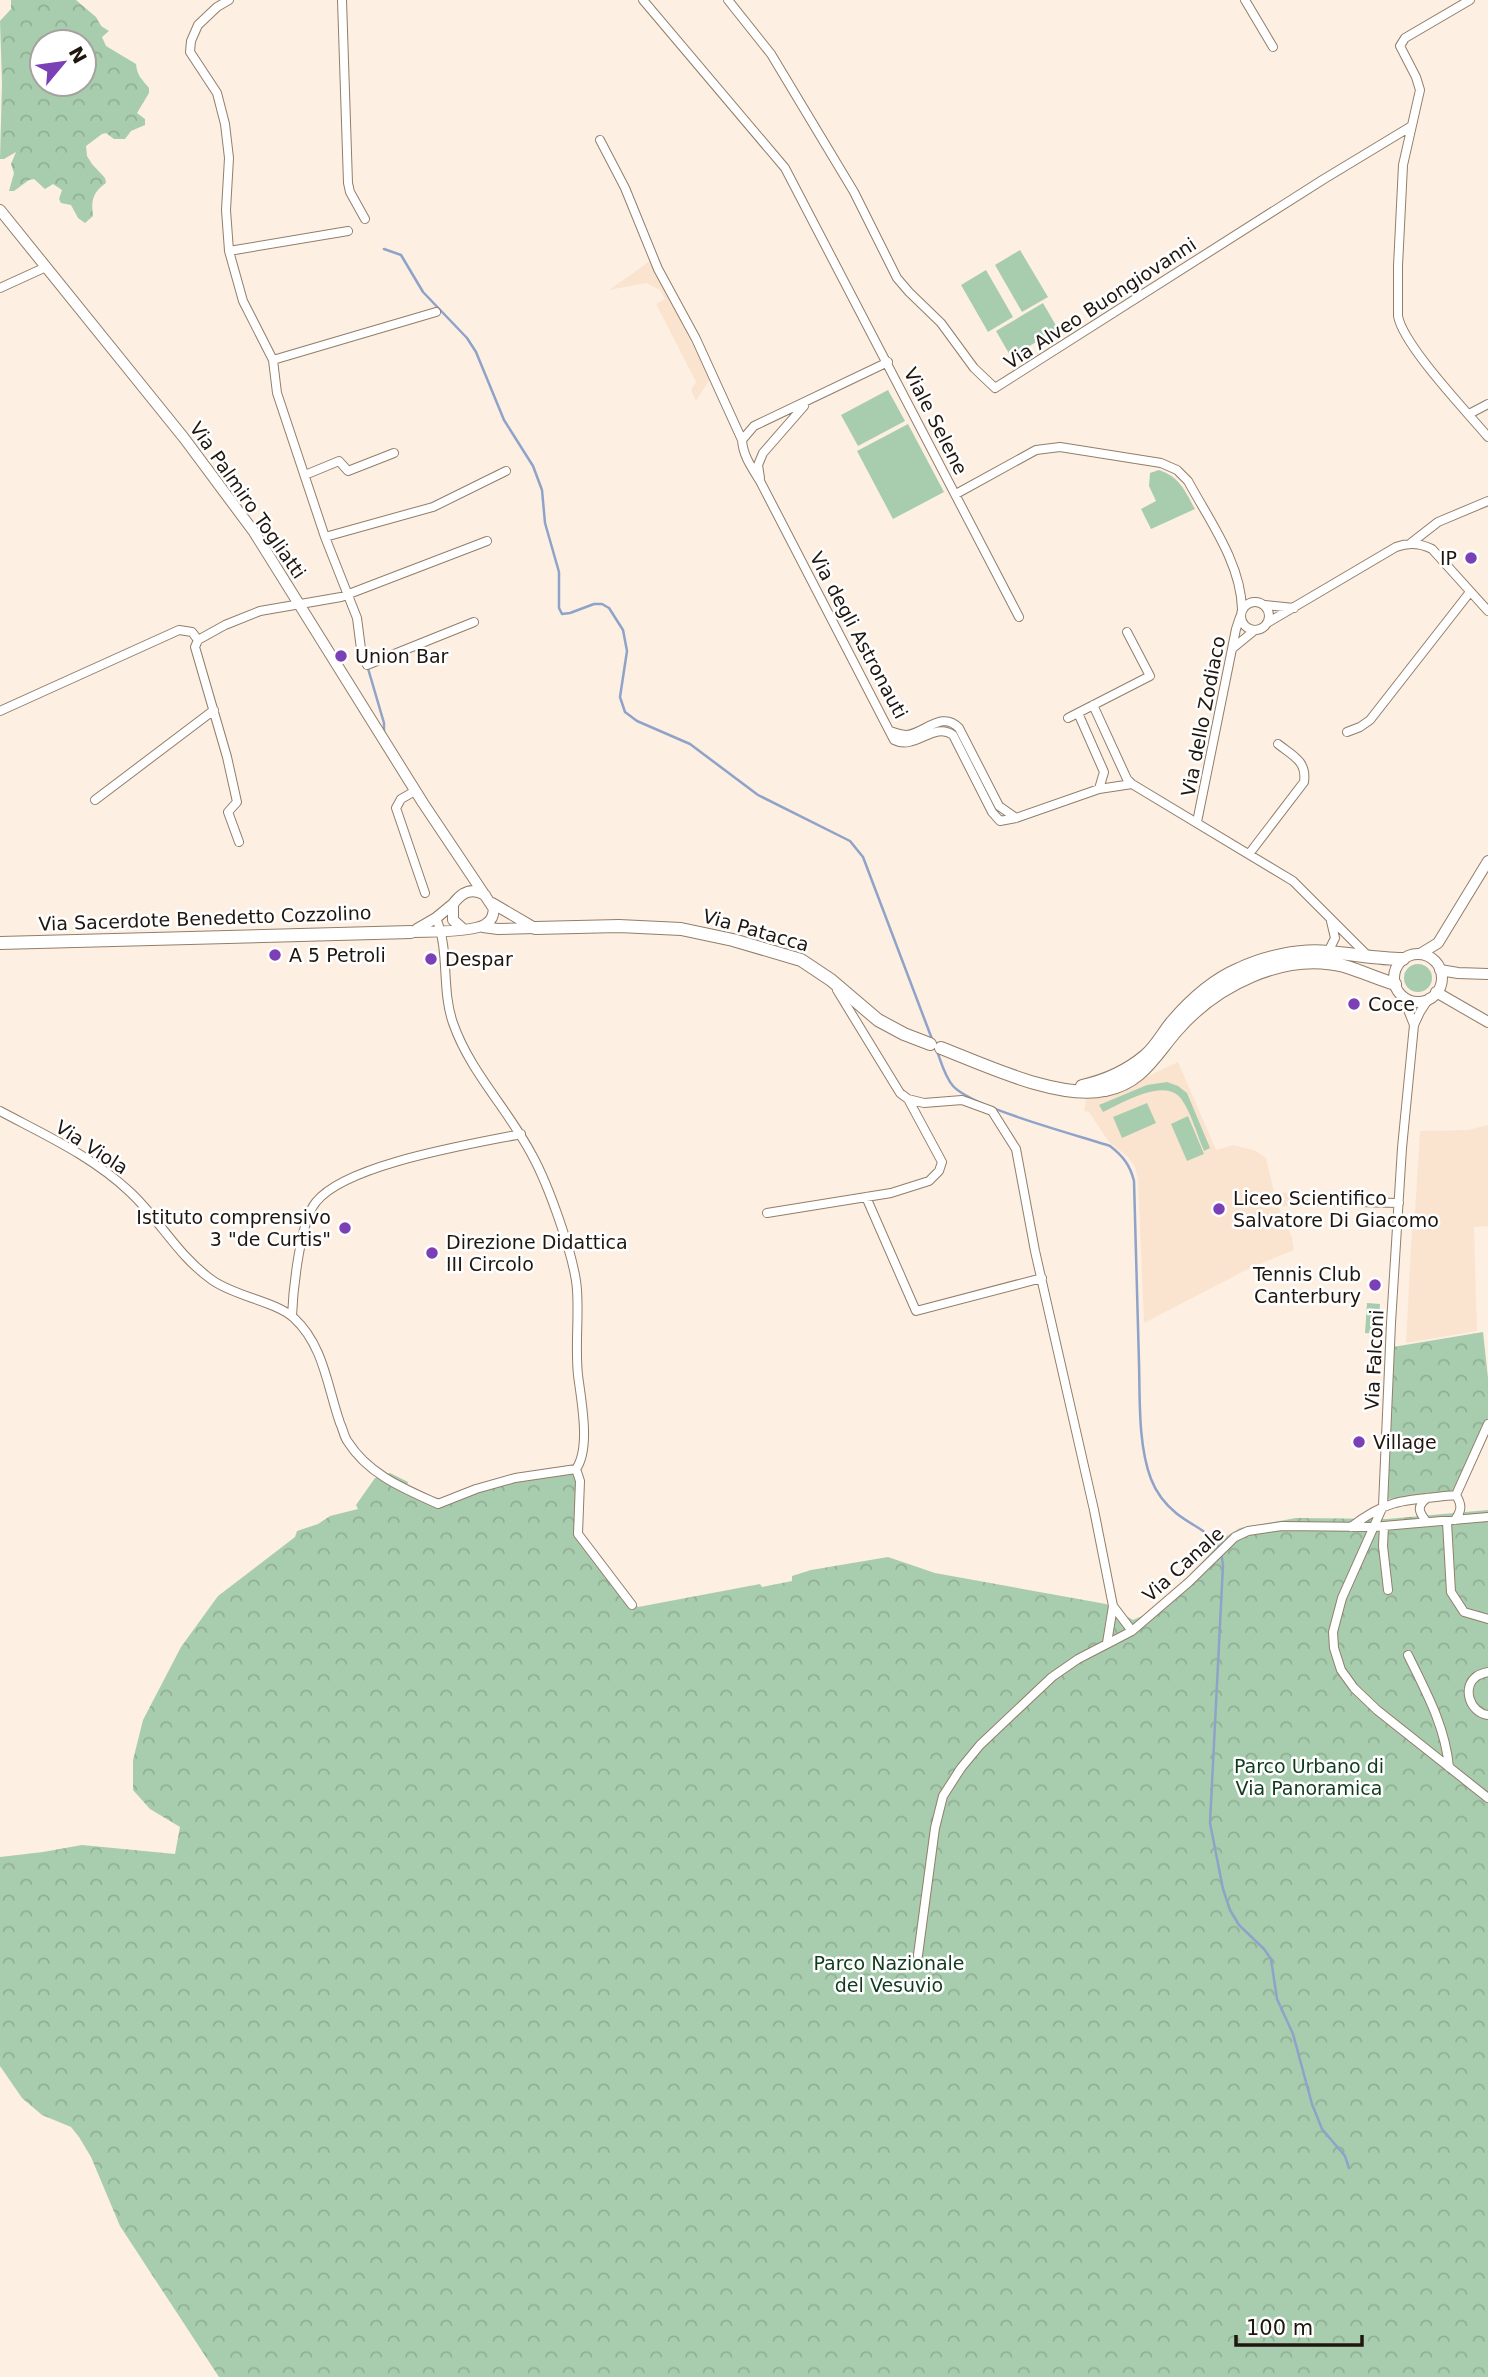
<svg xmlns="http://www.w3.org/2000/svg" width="1488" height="2377" font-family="'DejaVu Sans',sans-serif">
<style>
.built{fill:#fbe4cf}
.green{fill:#a8cdae}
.forest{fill:url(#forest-crowns);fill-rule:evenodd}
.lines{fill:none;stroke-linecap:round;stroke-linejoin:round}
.stream{stroke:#8fa3c9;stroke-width:2.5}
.minor-casing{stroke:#927e6a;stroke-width:10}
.tertiary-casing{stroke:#927e6a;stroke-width:12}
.secondary-casing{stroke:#927e6a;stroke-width:14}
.minor{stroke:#fff;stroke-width:8}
.tertiary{stroke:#fff;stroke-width:10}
.secondary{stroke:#fff;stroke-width:12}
.poi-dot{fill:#7b40b6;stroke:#fff;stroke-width:2.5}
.labels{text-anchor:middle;stroke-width:5;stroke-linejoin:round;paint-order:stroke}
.street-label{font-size:19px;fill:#1e160f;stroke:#fff}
.poi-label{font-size:19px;fill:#1e160f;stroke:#fff;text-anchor:start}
.park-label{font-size:19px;fill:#0f3b1c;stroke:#fff}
</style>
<defs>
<pattern id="forest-crowns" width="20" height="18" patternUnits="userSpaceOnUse" patternTransform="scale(1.75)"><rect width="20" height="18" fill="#a8cdae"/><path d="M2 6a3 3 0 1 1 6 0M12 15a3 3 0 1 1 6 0" fill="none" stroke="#90af94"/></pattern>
</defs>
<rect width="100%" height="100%" fill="#fdefe2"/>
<path class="built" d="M 650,261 L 710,379 L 696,401 L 691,390 L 696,382 L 656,304 L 665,299 L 660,290 L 646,283 L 609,290 Z
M 1178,1062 L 1216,1150 L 1233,1145 L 1254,1150 L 1266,1158 L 1274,1192 L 1314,1195 L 1314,1207 L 1278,1206 L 1292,1237 L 1294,1250 L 1252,1267 L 1144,1323 L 1138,1179 L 1135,1167 L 1128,1157 L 1109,1142 L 1089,1112 L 1084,1111 L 1087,1093 L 1110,1094 Z
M 1488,1125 L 1488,1226 L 1474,1227 L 1477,1331 L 1406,1343 L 1412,1228 L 1414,1227 L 1420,1131 L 1468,1130 Z"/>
<path class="green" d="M 1020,250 L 1048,297 L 1022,312 L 995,265 Z
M 986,270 L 1013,317 L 988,332 L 961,285 Z
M 1043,303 L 1058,329 L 1011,357 L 996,331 Z
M 888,390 L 905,421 L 858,446 L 841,415 Z
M 908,424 L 944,492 L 893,519 L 857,451 Z
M 1159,470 C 1180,477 1185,491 1195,509 L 1151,529 L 1141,509 L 1156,501 L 1149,486 L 1150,473 Z
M1404 978a14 14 0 1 1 28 0a14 14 0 1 1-28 0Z
M 1167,1082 L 1178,1086 L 1187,1093 L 1210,1148 L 1204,1151 C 1197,1135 1192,1115 1182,1100 C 1166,1076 1123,1103 1103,1112 L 1099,1105 L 1147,1085 Z
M 1147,1103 L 1156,1123 L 1122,1138 L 1113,1117 Z
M 1188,1116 L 1204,1154 L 1187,1161 L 1171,1124 Z
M 1367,1303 L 1380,1304 L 1378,1334 L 1365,1333 Z"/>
<path class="forest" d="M 11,0 L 76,0 L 96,17 L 101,26 L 109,31 L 102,37 L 106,46 L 136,64 C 137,76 142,79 149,88 L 149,93 L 137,113 L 145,119 L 145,125 L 131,131 L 125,139 L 114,139 L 106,133 L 102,134 L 86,146 L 87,156 L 92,164 L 105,178 L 106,183 C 92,193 91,201 93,216 L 85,223 L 78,218 L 71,205 L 61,203 L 59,199 L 62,190 L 53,184 L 45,189 L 34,179 L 29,180 L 14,191 L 9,191 L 14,173 L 11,164 L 16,152 L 4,159 L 0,159 L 2,83 L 0,21 L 11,9 ZM 42,42 L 84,42 L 84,84 L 42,84 Z
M 1483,1332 L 1488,1378 L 1488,1420 L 1455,1492 L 1388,1499 L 1393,1347 Z
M 572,1467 L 581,1476 L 577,1507 L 584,1536 L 638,1607 L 760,1584 L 762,1587 L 792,1581 L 792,1576 L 811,1570 L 888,1557 L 935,1573 L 1106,1604 L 1133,1620 L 1147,1614 L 1186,1579 L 1227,1536 L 1240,1528 L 1296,1518 L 1387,1519 L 1488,1510 L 1488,2377 L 219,2377 L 120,2226 L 91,2157 L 79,2137 L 71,2127 L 42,2115 L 22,2098 L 0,2066 L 0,1857 L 43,1852 L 82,1845 L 175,1854 L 180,1827 L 150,1809 L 133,1790 L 133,1760 L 143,1720 L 181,1647 L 218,1596 L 295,1537 L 297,1531 L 318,1524 L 330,1516 L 358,1509 L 356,1505 L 375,1478 L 390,1473 L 408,1482 L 407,1486 L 438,1498 L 446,1498 Z"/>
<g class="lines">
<path class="stream" d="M 384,249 L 401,255 L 423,292 L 467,338 L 476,352 L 504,420 L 533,466 L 542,490 L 545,523 L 559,572 L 559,608 L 562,614 L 570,613 L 594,604 L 602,604 L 609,608 L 623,630 L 627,651 L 620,697 L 625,712 L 637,721 L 690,744 L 758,795 L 850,841 L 863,857 L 932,1039
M 367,665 L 384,723 L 384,733
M 937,1051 C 941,1062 945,1077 953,1086 C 973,1108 1077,1135 1110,1146 C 1123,1156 1130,1165 1134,1181 C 1136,1241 1137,1302 1139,1363 C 1140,1399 1138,1445 1151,1479 C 1156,1492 1165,1504 1176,1513 C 1198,1531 1220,1532 1223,1565 L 1210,1823 L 1223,1889 L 1230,1910 L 1239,1925 L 1264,1949 L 1271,1959 L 1277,1999 L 1293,2034 L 1312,2104 L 1322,2129 L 1345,2156 L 1349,2168"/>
<g class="minor-casing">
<path id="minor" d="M 229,0 L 217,7 L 198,25 L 191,41 L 190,52 L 217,93 L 225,124 L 229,158 L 226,210 L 229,251 L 243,301 L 273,360 L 277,393 L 325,537
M 342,0 L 348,183 L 350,192 L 365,219
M 643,0 L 785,168 L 1019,617
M 728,0 L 771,54 L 854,192 L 897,278 L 909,292 L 941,323 L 974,368 L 995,388 L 1324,179 L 1410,127
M 1245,0 L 1273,47
M 1470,0 L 1405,38 L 1400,46 L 1416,77 L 1420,90 L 1403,165 L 1398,266 L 1398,316 C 1403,345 1467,412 1488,437
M 600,140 L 625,188 L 658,269 L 696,339 L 742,440
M 229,251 L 348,231
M 0,288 L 46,267
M 273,360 L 436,312
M 888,362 L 754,426 L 742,440 C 743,456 752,468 760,481 L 894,740 C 915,751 934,721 953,735 L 992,812 L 1000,821 L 1016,818 L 1099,789 L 1132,784 L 1293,881 L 1369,957
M 1469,414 L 1488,404
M 305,475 L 339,461 L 348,471 L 394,453
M 760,478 L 758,465 L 763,453 L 804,406
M 956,494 L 1036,450 L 1060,447 L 1161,463 L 1177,470 L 1188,481 C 1209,520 1241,563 1242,609
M 1411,543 L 1438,522 L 1488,501
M1241 616a14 14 0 1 1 28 0a14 14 0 1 1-28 0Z
M 1265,605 L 1294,608
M 474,622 L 367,665 L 361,649 L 357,618 L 325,537 L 433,507 L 506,471
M 1267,623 L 1396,547 C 1409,542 1420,543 1432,549 L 1488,611
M 1233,648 L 1255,630
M 1093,705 L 1127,779 L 1132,784
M 0,711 L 179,630 L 192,632 L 198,640
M 1078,713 L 1104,772 L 1099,789
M 1068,718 L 1150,676 L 1127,632
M 890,731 C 896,733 901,735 907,735 C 925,733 942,710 959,728 L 999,806 L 1016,818
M 1347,732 L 1360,727 L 1370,720 L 1470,592
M 415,791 L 401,799 L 396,808 L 425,893
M 95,800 L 214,710
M 1197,822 L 1236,629 L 1240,617
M 239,842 L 228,812 L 237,802 L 227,757 L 195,647 L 198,640 L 225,625 L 260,611 L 341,597 L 487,541
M 1249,854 L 1304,782 C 1307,761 1293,756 1278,744
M 1328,952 L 1335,938 L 1331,921
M 837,990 L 900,1093 L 908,1099 L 924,1103 L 962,1100 L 992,1111 L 1016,1149 L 1035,1251 L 1094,1510 L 1113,1606 L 1107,1643
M 1403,997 L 1414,1025
M 1429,998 L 1420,1012 L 1414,1025 L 1402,1148 L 1391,1323 L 1383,1506 L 1342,1598 L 1333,1632 L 1334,1648 L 1341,1670 L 1354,1688 L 1377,1710 L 1488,1798
M 0,1111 C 45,1135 92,1156 130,1192 C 160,1220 177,1255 212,1280 C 236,1297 275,1301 294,1318 C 324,1346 327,1386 340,1423 C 343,1429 344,1437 348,1442 C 369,1475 405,1489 438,1504 L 476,1489 L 515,1478 L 576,1469 C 591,1448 581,1400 578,1375 C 575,1347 579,1319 577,1290 C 575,1258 548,1184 532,1155 C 508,1109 470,1072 453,1023 C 441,989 450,951 436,918
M 866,1197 L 916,1311 L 1042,1278
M 1316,1201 L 1399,1203
M 767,1213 L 891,1193 L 929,1181 L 939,1171 L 942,1162 L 908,1099
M 292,1316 C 293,1291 300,1221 316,1202 C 346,1164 472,1144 521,1134
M 576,1469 L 580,1481 L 578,1534 L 632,1605
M 1456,1495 L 1488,1424
M 1455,1520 C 1462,1510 1462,1505 1456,1495
M 1426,1521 C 1418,1511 1417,1506 1427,1498
M 1447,1522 L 1451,1592 L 1464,1612 L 1488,1619
M 1384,1526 L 1383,1546 L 1388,1590
M 1351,1527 C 1389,1497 1410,1500 1456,1495
M 1113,1606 L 1132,1631
M 1408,1655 C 1426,1692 1445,1726 1449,1767
M 1488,1672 C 1484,1673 1480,1674 1477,1676 C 1461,1687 1470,1713 1488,1715
M 918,1955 L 935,1828 L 943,1796 L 961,1768 L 980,1745 L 1052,1677 L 1078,1659 L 1132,1631 L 1189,1582 L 1235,1537 L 1248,1531 L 1282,1526 L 1372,1527 L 1488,1517"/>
</g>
<g class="tertiary-casing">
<path id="tertiary" d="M 0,210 L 184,438 L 254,532 L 423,803 L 494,909 C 493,916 492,920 486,924 C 475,932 427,932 411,932
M 492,903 L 533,927
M 483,927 L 498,929 L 535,928
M 417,929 L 436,918 L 453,904
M 463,929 L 453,920 L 453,904 C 462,892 472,887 485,895
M 1420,954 L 1438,943 L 1488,861
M1394 978a24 24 0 1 1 48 0a24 24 0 1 1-48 0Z
M 1440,970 L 1458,973 L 1488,974
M 1436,992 L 1488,1022"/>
</g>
<g class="secondary-casing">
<path id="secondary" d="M 535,928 L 619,926 L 681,929 L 733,940 L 801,960 L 831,980 L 878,1020 L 904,1034 L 930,1044
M 0,943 L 411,932
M 941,1048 C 985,1065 1058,1100 1105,1090 C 1142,1083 1155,1055 1177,1030 C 1216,985 1284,951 1344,966 C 1361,971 1378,979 1395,984
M 1082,1086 C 1105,1081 1127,1071 1145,1056 C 1156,1047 1163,1033 1172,1022 C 1190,1001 1213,980 1239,969 C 1265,957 1299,949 1328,952 C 1354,954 1378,959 1403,959"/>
</g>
<use href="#minor" class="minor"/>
<use href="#tertiary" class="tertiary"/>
<use href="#secondary" class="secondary"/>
</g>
<g class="poi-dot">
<circle cx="1471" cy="558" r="7"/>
<circle cx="341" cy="656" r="7"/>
<circle cx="275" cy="955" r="7"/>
<circle cx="431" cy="959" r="7"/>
<circle cx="1354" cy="1004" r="7"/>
<circle cx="1219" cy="1209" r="7"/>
<circle cx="345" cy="1228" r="7"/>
<circle cx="432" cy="1253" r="7"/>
<circle cx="1375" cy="1285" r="7"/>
<circle cx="1359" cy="1442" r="7"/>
</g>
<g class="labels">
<g class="street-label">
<text transform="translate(1100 303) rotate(-33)" y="7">Via Alveo Buongiovanni</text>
<text transform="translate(936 421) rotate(63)" y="7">Viale Selene</text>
<text transform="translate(248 500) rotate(55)" y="7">Via Palmiro Togliatti</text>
<text transform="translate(859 635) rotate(62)" y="7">Via degli Astronauti</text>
<text transform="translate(1203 716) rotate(-79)" y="7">Via dello Zodiaco</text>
<text transform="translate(205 918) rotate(-2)" y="7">Via Sacerdote Benedetto Cozzolino</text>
<text transform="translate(756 930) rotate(16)" y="7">Via Patacca</text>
<text transform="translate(92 1147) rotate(33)" y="7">Via Viola</text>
<text transform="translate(1374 1360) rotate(-87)" y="7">Via Falconi</text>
<text transform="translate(1183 1564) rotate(-42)" y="7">Via Canale</text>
</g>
<g class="poi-label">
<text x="1457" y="565" text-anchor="end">IP</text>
<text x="355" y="663">Union Bar</text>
<text x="289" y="962">A 5 Petroli</text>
<text x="445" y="966">Despar</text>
<text x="1368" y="1011">Coce</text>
<text x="1233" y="1205">Liceo Scientifico<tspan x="1233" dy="22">Salvatore Di Giacomo</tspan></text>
<text x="331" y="1224" text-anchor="end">Istituto comprensivo<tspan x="331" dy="22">3 "de Curtis"</tspan></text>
<text x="446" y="1249">Direzione Didattica<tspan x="446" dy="22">III Circolo</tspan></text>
<text x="1361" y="1281" text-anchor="end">Tennis Club<tspan x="1361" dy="22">Canterbury</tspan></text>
<text x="1373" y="1449">Village</text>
</g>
<g class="park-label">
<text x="1309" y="1773">Parco Urbano di<tspan x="1309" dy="22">Via Panoramica</tspan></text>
<text x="889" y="1970">Parco Nazionale<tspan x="889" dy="22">del Vesuvio</tspan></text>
</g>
</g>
<g transform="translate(63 63) rotate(61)"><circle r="33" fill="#ffffff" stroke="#a5a29f" stroke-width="2"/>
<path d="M0-5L12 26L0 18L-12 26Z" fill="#7b40b6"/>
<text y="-10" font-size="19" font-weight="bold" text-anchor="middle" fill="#1e160f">N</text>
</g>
<path d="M1236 2335v10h126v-10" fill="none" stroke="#1e160f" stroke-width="3.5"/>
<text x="1246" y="2335" font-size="21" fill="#1e160f" stroke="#ffffff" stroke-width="5" paint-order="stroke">100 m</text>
</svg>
